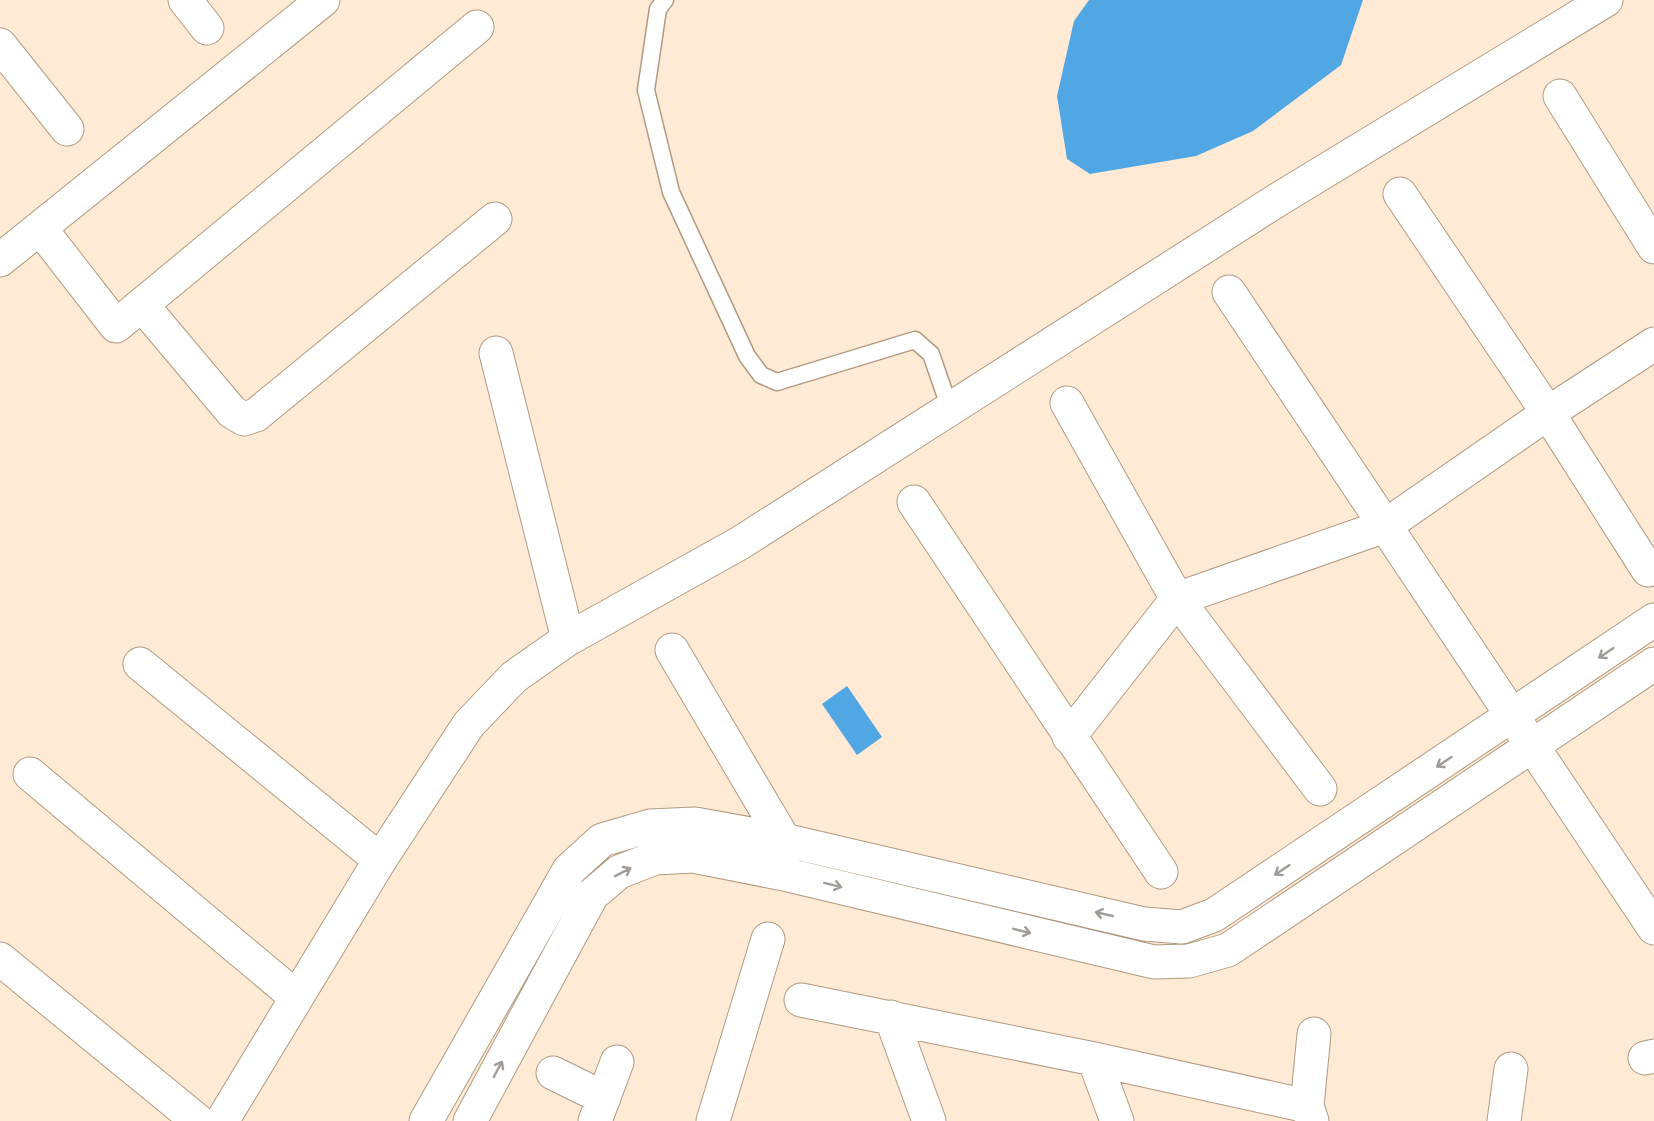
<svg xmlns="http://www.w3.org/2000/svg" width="1654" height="1121" font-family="'Noto Sans',sans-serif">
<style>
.water{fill:#51a6e4}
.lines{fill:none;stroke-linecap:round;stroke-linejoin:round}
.lane-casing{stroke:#b19a81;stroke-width:19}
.street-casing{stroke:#b19a81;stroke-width:35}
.lane{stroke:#fff;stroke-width:16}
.street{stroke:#fff;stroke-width:33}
.oneway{stroke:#a19c98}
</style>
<rect width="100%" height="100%" fill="#ffead5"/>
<path class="water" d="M 1089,0 L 1363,0 L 1341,65 L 1253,131 L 1196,156 L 1090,174 L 1067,159 L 1057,96 L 1074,21 Z
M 847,686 L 882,737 L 857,755 L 822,704 Z"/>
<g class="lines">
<g class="lane-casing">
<path id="lane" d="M 665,0 L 658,9 L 646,90 L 671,192 L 747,356 L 761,375 L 777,382 L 915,340 L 931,354 L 950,409"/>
</g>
<g class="street-casing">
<path id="street" d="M 185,0 L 207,28
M 0,45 L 67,129
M 1560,96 L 1654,247
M 1400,194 L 1548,413 L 1648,570
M 40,228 L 116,326 L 477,27
M 0,260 L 323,0
M 1229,292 L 1654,928
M 142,305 L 232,412 L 244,419 L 256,415 L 495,219
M 496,353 L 568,639
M 1067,403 L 1177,599 L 1320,789
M 914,502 L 1161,872
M 672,650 L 784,840 L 784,854
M 140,664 L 380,860
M 1069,737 L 1177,599 L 1385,526 L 1548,413 L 1654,344
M 30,774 L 296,997
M 0,959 L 198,1121
M 801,1000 L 1094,1059 L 1307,1106
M 891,1017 L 929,1121
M 1645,1058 L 1654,1056
M 1094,1059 L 1117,1121
M 553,1073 L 604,1098
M 222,1121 L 380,860 L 469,724 L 514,677 L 568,639 L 740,543 L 1279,199 L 1606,0
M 426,1121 L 569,870 L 602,840 L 650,826 L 695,824 L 784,840 L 1144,924 L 1182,927 L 1214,915 L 1654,620
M 470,1121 L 592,895 L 619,872 L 655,858 L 693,856 L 784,874 L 1154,962 L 1189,961 L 1228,950 L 1654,664
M 595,1121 L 617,1062
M 713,1121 L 768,939
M 1312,1121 L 1307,1106 L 1314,1034
M 1504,1121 L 1511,1069"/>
</g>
<use href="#lane" class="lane"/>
<use href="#street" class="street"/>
</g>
<defs><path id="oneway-shaft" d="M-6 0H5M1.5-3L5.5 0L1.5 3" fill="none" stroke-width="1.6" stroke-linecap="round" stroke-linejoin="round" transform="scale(1.5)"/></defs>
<g class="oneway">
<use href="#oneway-shaft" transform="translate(1606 653) rotate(146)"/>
<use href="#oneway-shaft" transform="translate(1444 762) rotate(146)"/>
<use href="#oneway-shaft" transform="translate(1282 870) rotate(146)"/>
<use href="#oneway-shaft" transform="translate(623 872) rotate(-27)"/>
<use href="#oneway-shaft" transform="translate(833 885) rotate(14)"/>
<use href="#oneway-shaft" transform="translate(1104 914) rotate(-167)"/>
<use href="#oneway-shaft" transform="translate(1022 931) rotate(14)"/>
<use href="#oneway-shaft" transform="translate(498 1069) rotate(-62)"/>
</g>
</svg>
